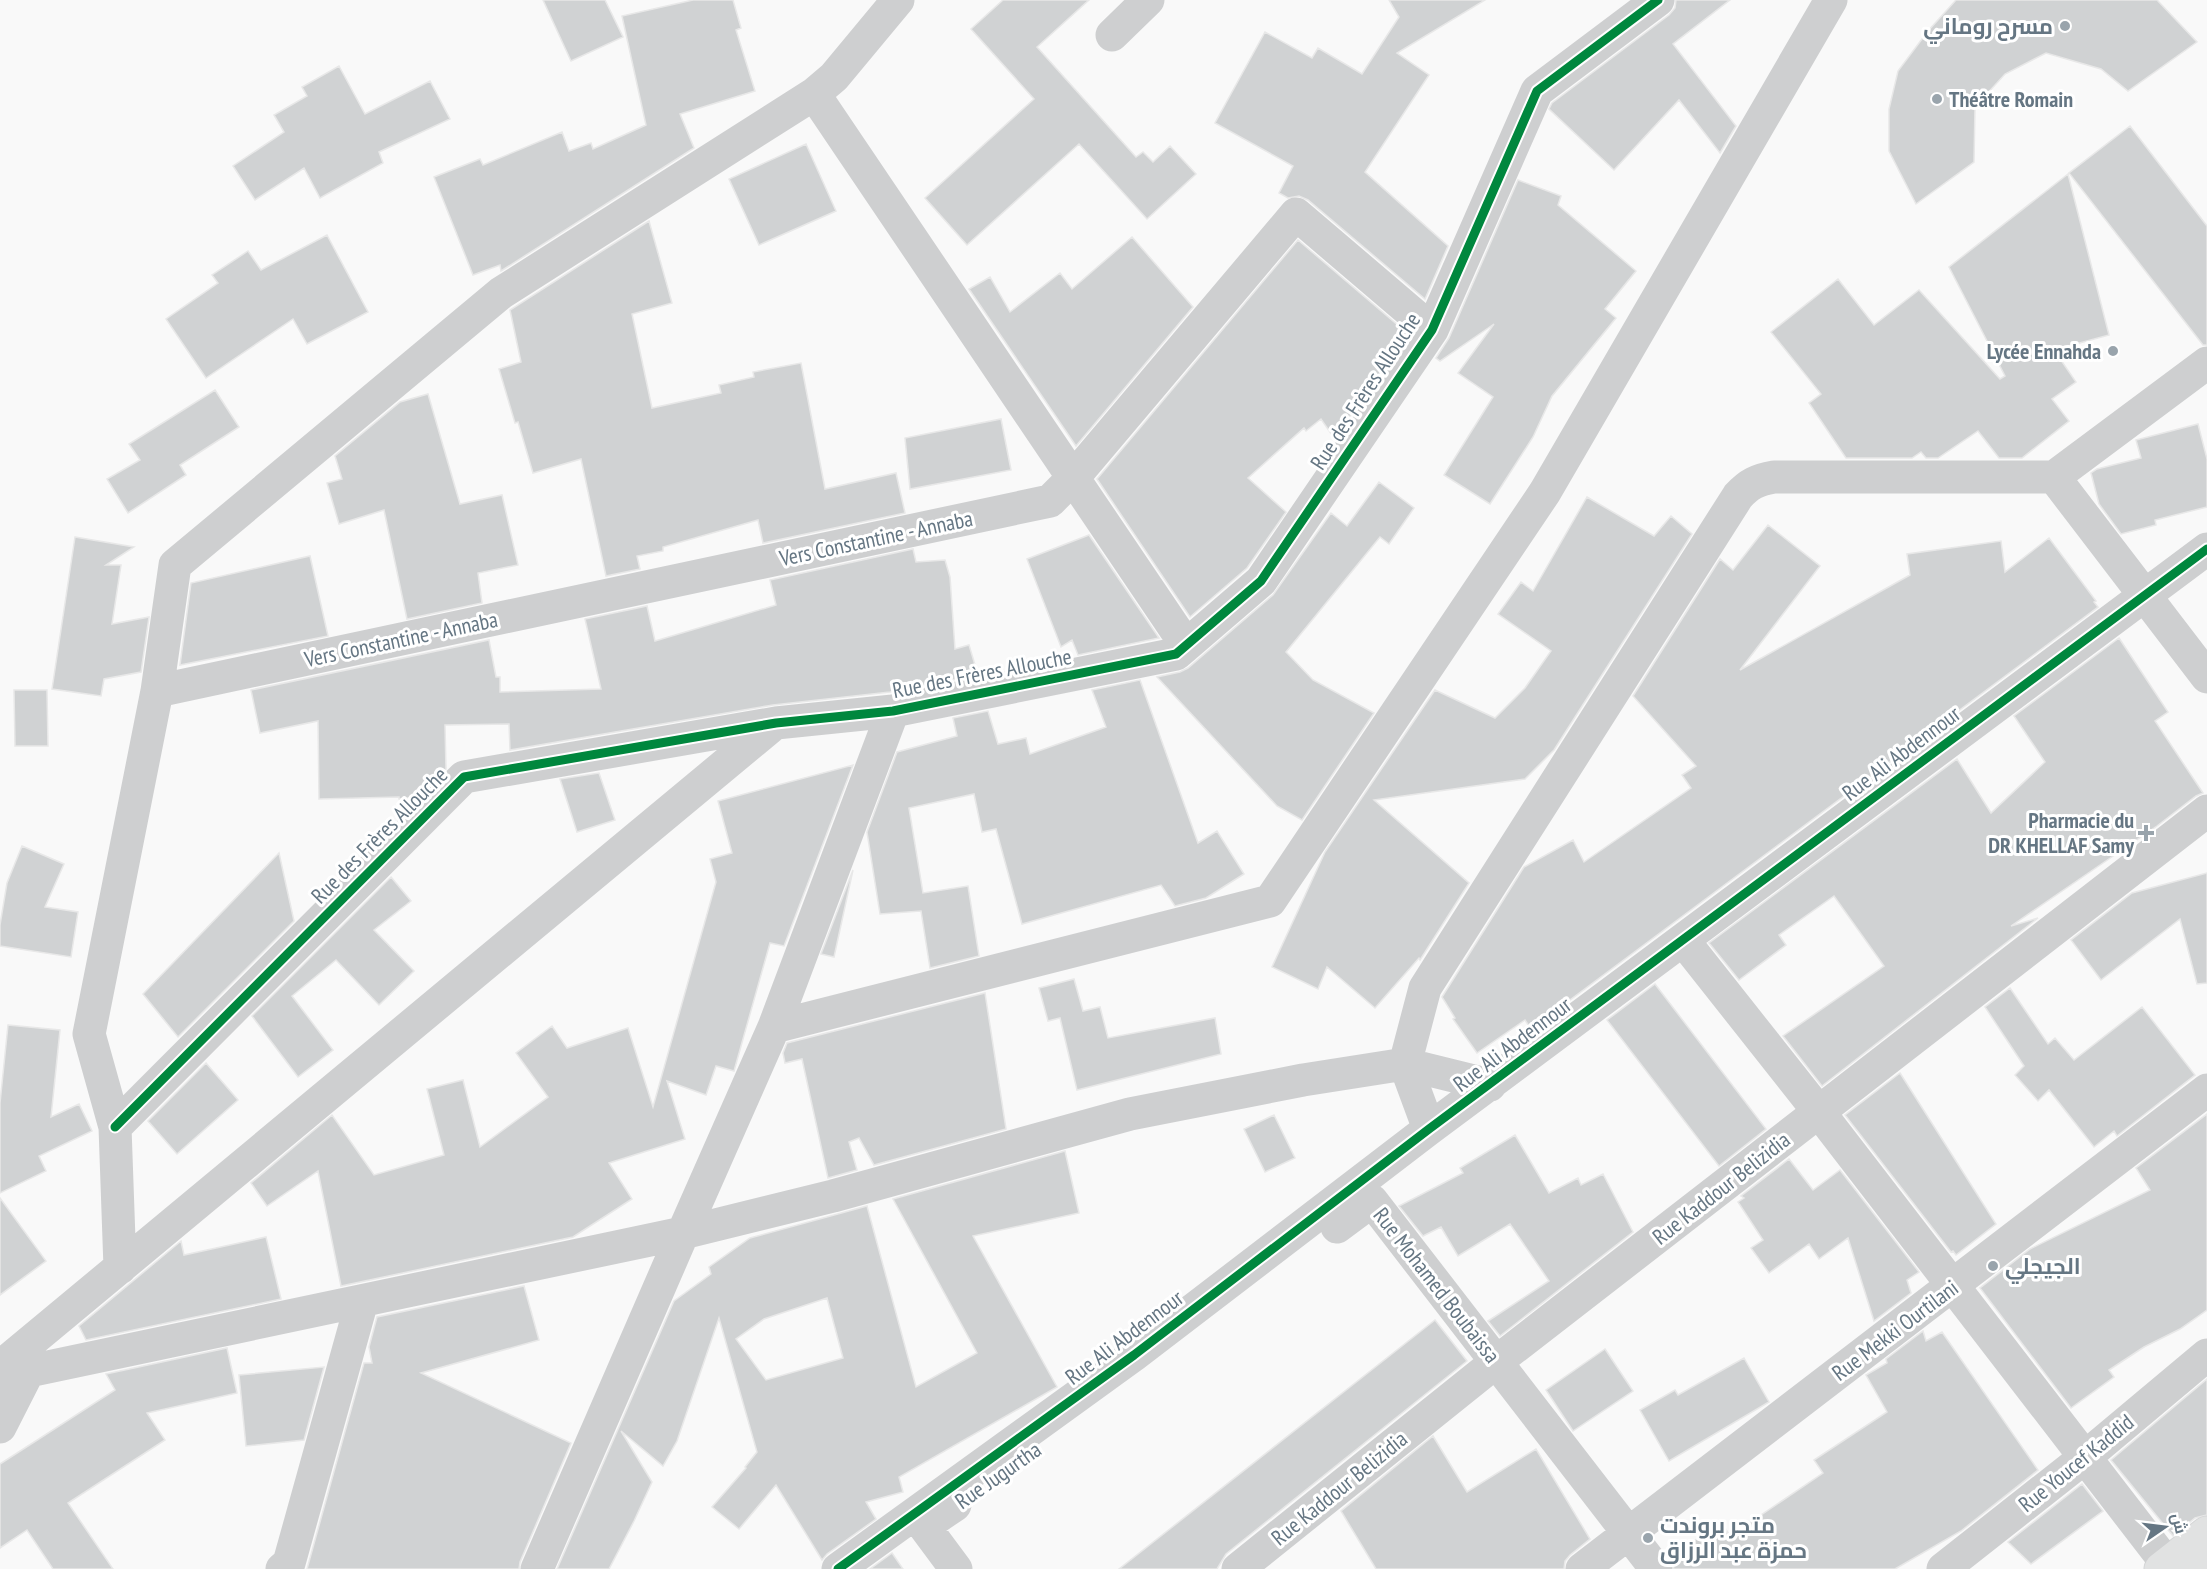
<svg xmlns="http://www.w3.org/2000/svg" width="2207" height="1569" font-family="'PT Sans Narrow',Cairo,sans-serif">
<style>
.building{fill:#d0d2d3;stroke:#e8e8e8;stroke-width:1.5;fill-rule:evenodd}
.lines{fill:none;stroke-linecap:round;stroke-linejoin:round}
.primary-casing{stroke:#d5d6d7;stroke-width:35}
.street{stroke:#cecfd0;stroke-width:33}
.primary{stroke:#e1e2e2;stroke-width:33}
.cycleway-casing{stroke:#fff;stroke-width:13}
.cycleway{stroke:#00873e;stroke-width:9}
.poi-dot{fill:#99a4ac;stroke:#fff;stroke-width:2}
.labels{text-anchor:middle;stroke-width:6;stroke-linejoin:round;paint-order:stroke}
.poi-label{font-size:22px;font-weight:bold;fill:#657683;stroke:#fff;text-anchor:end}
.street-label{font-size:22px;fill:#657683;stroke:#fff}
</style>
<rect width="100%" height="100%" fill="#f9f9f9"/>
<path class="building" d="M 543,0 L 605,0 L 623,37 L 571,61 Z
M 693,0 L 733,0 L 741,28 L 736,30 L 755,91 L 680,114 L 694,148 L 501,271 L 500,265 L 473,275 L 434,177 L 480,159 L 483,165 L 562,132 L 569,151 L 591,143 L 593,149 L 646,125 L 622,16 Z
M 1003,0 L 1089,0 L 1037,47 L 1136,157 L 1143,152 L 1153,162 L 1170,146 L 1196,174 L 1147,219 L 1079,144 L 967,245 L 925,198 L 1034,99 L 971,29 Z
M 1389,0 L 1485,0 L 1397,53 L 1429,75 L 1365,172 L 1448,246 L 1425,299 L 1308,200 L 1299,196 L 1288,198 L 1279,193 L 1293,166 L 1215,123 L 1265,32 L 1312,58 L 1318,48 L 1362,74 L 1399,17 Z
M 1676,0 L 1730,0 L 1673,44 L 1736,126 L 1720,153 L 1679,100 L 1614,170 L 1549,109 L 1552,103 L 1669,15 L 1675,8 Z
M 1956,0 L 2157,0 L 2197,42 L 2128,91 L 2101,69 L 2046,53 L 2005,74 L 1975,107 L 1974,162 L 1916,204 L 1889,151 L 1889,109 L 1898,71 L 1928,31 Z
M 339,66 L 365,114 L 430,81 L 450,119 L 379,152 L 383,163 L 320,198 L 304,168 L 255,200 L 233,166 L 284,132 L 274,115 L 307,96 L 302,87 Z
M 2130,126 L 2207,226 L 2207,345 L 2203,345 L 2069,173 Z
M 806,144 L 836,211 L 759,245 L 729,179 Z
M 2068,174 L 2109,335 L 2054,350 L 2076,382 L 2052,399 L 2069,421 L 2022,458 L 1999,458 L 1978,431 L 1938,458 L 1926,458 L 1921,452 L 1912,458 L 1846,458 L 1809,403 L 1821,394 L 1771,332 L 1838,279 L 1874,325 L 1919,290 L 2000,379 L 2005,376 L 1949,267 Z
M 1518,180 L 1561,196 L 1558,205 L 1636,271 L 1605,309 L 1616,318 L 1552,396 L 1533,437 L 1490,504 L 1444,475 L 1493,397 L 1458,373 L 1494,324 L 1440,361 L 1436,358 L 1449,338 Z
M 649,221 L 672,303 L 632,314 L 652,408 L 721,393 L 719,385 L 754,377 L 753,372 L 801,363 L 825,489 L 896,473 L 905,513 L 763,543 L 758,520 L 663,547 L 663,551 L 637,556 L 640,569 L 606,576 L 581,459 L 533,473 L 518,422 L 515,423 L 499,369 L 521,362 L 510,310 Z
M 327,235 L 368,312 L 307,344 L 293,319 L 206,378 L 166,319 L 218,283 L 212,275 L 248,251 L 261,270 Z
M 1132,237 L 1193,307 L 1076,446 L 969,289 L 990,277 L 1010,312 L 1060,273 L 1072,289 Z
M 1298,240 L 1407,333 L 1368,391 L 1363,394 L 1364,396 L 1342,428 L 1332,435 L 1321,419 L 1306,431 L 1304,428 L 1248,478 L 1286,512 L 1247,568 L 1190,617 L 1097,479 Z
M 215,390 L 239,427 L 180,465 L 186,475 L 128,513 L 107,479 L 140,460 L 129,444 Z
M 428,394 L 460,504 L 502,495 L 518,565 L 478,573 L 482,603 L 407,619 L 384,510 L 339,524 L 327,483 L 342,479 L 335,456 L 400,402 Z
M 1001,419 L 1011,470 L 910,489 L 905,438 Z
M 2198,424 L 2207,459 L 2207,507 L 2155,520 L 2156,525 L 2121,534 L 2099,504 L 2091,473 L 2097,469 L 2141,458 L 2136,440 Z
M 1379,482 L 1414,508 L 1389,544 L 1380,537 L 1286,652 L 1313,680 L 1374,713 L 1302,820 L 1277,806 L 1157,677 L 1180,672 L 1188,668 L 1273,595 L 1331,513 L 1347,526 Z
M 1587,497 L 1654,536 L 1671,516 L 1692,534 L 1554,750 L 1525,779 L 1374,800 L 1469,883 L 1420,960 L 1419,958 L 1375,1008 L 1327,967 L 1318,989 L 1272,967 L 1325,852 L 1435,690 L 1495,718 L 1525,688 L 1551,651 L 1498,614 L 1521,582 L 1533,591 Z
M 1768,525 L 1820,566 L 1740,670 L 1910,575 L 1907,554 L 2001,541 L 2005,572 L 2049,538 L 2096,601 L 2094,602 L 2098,607 L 1531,1029 L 1525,1020 L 1477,1053 L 1453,1019 L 1455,1018 L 1442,997 L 1524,867 L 1573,840 L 1584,862 L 1691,788 L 1682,775 L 1696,766 L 1633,696 L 1720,559 L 1733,570 Z
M 1089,535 L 1159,638 L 1078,655 L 1072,640 L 1061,647 L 1027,559 Z
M 75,537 L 134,547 L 106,565 L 121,565 L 112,624 L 149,617 L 141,672 L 104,679 L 101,696 L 52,689 Z
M 913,549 L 916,562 L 945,560 L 950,577 L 955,649 L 969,645 L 978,675 L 890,692 L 773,705 L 510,750 L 509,724 L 445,725 L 446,769 L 418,797 L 399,799 L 399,797 L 319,799 L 318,721 L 260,733 L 251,690 L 489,640 L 496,677 L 500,677 L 500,692 L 601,689 L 585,619 L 647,606 L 655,641 L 776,605 L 770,580 Z
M 310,556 L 328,636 L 180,665 L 191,583 Z
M 2119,638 L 2168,712 L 2155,721 L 2203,793 L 2196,796 L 2157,826 L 2011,926 L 2038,918 L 1822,1086 L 1783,1036 L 1884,966 L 1834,896 L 1779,935 L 1786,945 L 1739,980 L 1709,943 L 1957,759 L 1991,813 L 2045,762 L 2014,716 Z
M 1140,680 L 1198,843 L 1217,831 L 1244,874 L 1206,898 L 1175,906 L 1161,885 L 1022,924 L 996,829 L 982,832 L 974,794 L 909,808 L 923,893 L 968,886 L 979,956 L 930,968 L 921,911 L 880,914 L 867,832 L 897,752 L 957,736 L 953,718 L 988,711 L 998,744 L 1026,738 L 1030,754 L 1106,727 L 1092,690 Z
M 14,690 L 47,690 L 48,746 L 15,746 Z
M 853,765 L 784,946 L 770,943 L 734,1071 L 716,1066 L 706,1095 L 667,1081 L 685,1139 L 609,1163 L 632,1199 L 573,1237 L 341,1286 L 318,1171 L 267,1206 L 251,1183 L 332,1115 L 374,1175 L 444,1155 L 427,1089 L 463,1080 L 480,1147 L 548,1097 L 516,1053 L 552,1026 L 567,1048 L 628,1028 L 653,1107 L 716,882 L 710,859 L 732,853 L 718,801 Z
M 599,773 L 615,820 L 577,832 L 560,779 Z
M 22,846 L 64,864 L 45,907 L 78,912 L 71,957 L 0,946 L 0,925 L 7,883 Z
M 279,853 L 294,921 L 178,1037 L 143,994 Z
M 853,870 L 834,957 L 821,954 Z
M 2207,873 L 2207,983 L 2197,984 L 2180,919 L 2101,980 L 2071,940 L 2132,893 Z
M 391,877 L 411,901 L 374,930 L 414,971 L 379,1005 L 336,960 L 292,996 L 333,1050 L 298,1077 L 252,1016 Z
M 1074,979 L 1083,1011 L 1100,1007 L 1108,1038 L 1215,1018 L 1221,1054 L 1077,1090 L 1060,1018 L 1048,1021 L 1039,988 Z
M 1655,984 L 1766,1129 L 1719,1166 L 1607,1020 Z
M 2010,988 L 2048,1044 L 2055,1038 L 2074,1060 L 2142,1007 L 2195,1075 L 2117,1136 L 2114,1131 L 2094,1147 L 2049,1090 L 2038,1101 L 2015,1075 L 2024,1066 L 1985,1007 Z
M 985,993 L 1006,1129 L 874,1165 L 859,1138 L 849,1142 L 857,1170 L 828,1178 L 802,1059 L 785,1063 L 783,1053 L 787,1043 Z
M 8,1025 L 60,1030 L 51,1117 L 79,1104 L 92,1131 L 39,1156 L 46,1171 L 0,1193 L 0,1103 Z
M 206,1063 L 238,1100 L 177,1154 L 148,1121 Z
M 1900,1073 L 1996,1224 L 1956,1255 L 1953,1251 L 1951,1252 L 1845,1115 Z
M 2207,1114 L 2207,1310 L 2180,1329 L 2144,1347 L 2109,1370 L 2114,1377 L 2071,1408 L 1980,1288 L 2030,1249 L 2150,1190 L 2136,1168 Z
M 1274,1115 L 1295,1158 L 1265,1172 L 1244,1129 Z
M 1515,1135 L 1549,1193 L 1578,1178 L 1581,1185 L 1603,1174 L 1633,1232 L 1500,1336 L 1488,1321 L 1549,1281 L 1510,1224 L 1458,1256 L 1441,1227 L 1423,1236 L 1399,1206 L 1463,1173 L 1460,1168 Z
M 1065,1151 L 1079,1213 L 973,1236 L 1057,1387 L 899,1477 L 903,1492 L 866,1502 L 876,1519 L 827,1554 L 822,1560 L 776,1485 L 739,1529 L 712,1507 L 746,1468 L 745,1467 L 757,1452 L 719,1318 L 677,1441 L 663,1466 L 621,1431 L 652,1482 L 634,1521 L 609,1569 L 557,1569 L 674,1301 L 711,1274 L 709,1267 L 750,1238 L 867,1206 L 916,1387 L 977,1353 L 893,1199 ZM 827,1298 L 843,1358 L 766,1380 L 736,1339 L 764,1319 Z
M 1789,1159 L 1813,1190 L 1840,1170 L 1919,1272 L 1907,1280 L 1911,1293 L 1874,1321 L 1848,1238 L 1819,1259 L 1809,1244 L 1769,1273 L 1751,1248 L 1763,1240 L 1738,1202 L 1744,1198 L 1741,1196 Z
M 0,1198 L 46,1261 L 0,1295 Z
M 266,1237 L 281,1299 L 86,1340 L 79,1326 L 181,1241 L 184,1255 Z
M 524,1286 L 539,1340 L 421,1373 L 571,1443 L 520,1562 L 519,1569 L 307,1569 L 364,1363 L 372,1363 L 369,1347 L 377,1317 Z
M 1435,1320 L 1467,1361 L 1226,1554 L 1217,1569 L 1119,1569 Z
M 1923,1331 L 1926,1341 L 1942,1332 L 2038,1470 L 1961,1531 L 1895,1569 L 1674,1569 L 1670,1556 L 1722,1523 L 1730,1536 L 1823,1473 L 1814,1460 L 1887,1412 L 1866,1375 L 1887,1363 L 1886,1359 Z
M 227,1348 L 237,1393 L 147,1413 L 165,1440 L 68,1503 L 113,1569 L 53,1569 L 27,1530 L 0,1548 L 0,1464 L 115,1390 L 106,1374 Z
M 1605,1349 L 1633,1391 L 1573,1431 L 1546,1390 Z
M 1744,1358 L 1769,1402 L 1669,1461 L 1640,1410 L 1675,1390 L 1678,1395 Z
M 324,1367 L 304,1440 L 246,1446 L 239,1375 Z
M 2207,1379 L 2207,1515 L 2195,1518 L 2173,1536 L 2111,1460 Z
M 1433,1436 L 1467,1492 L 1536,1449 L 1590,1539 L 1570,1555 L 1565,1561 L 1564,1569 L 1376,1569 L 1341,1511 Z
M 2082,1484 L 2103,1511 L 2031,1564 L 2008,1542 Z
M 892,1553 L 903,1569 L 870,1569 Z"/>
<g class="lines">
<g class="primary-casing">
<path id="primary" d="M 2161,1569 L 2207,1533
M 2203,1569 L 2207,1566"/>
</g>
<path class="street" d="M 1112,35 L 1148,0
M 814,94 L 1186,645
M 2207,363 L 2054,477 L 2207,677
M 157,691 L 1050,501 L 1073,478 L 1296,214 L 1432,330
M 1683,940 L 1819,1112 L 2171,1569
M 774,1027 L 1270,901 L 1545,492 L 1831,0
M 115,1127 L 464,777 L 776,723 L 893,711 L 1176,654 L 1261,581 L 1432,330 L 1537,91 L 1658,0
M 1429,1129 L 1405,1064 L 1425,988 L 1738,496 C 1749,484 1757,480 1774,477 L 2054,477
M 1337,1227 L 1372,1201 L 1656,1569
M 120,1268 L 115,1127 L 89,1034 L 157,691 L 175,565 L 501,293 L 814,94 L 834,77 L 898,0
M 0,1367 L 774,724
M 0,1377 L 683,1233 L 774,1027 L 893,711
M 0,1427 L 29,1370
M 955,1505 L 924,1526 L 956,1569
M 282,1569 L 289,1563 L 362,1301
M 537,1569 L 683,1233 L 833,1196 L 1130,1114 L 1303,1080 L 1405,1064 L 1490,1085
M 838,1569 L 1134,1355 L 1429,1129 L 2207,549
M 1238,1569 L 1496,1362 L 2207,811
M 1582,1569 L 2207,1090
M 1943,1569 L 2084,1458 L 2207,1355"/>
<use href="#primary" class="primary"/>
<g class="cycleway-casing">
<path id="cycleway" d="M 115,1127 L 464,777 L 776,723 L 893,711 L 1176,654 L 1261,581 L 1432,330 L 1537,91 L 1658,0
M 838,1569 L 1134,1355 L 1429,1129 L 2207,549"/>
</g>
<use href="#cycleway" class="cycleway"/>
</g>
<g class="poi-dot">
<circle cx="2065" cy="26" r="6"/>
<circle cx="1937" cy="99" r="6"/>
<circle cx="2113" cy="351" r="6"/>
<path d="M2143 824h6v6h6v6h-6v6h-6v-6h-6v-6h6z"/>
<circle cx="1993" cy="1266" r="6"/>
<circle cx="1648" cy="1538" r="6"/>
</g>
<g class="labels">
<g class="poi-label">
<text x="2053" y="34">مسرح روماني</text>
<text x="1949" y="107" text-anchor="start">Théâtre Romain</text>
<text x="2101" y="359">Lycée Ennahda</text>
<text x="2134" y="828">Pharmacie du<tspan x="2134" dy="25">DR KHELLAF Samy</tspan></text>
<text x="2005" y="1274" text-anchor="start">الجيجلي</text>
<text x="1660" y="1533" text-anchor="start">متجر بروندت<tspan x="1660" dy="25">حمزة عبد الرزاق</tspan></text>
</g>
<g class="street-label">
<text transform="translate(1365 391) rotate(-57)" y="8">Rue des Frères Allouche</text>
<text transform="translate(876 538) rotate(-12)" y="8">Vers Constantine - Annaba</text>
<text transform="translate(401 639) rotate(-12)" y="8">Vers Constantine - Annaba</text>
<text transform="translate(982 673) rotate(-11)" y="8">Rue des Frères Allouche</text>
<text transform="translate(1901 753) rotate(-37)" y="8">Rue Ali Abdennour</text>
<text transform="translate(379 835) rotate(-45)" y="8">Rue des Frères Allouche</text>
<text transform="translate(1512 1044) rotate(-37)" y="8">Rue Ali Abdennour</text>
<text transform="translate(1721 1188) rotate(-38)" y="8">Rue Kaddour Belizidia</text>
<text transform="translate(1437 1285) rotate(52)" y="8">Rue Mohamed Boubaissa</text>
<text transform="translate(1895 1330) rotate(-37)" y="8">Rue Mekki Ourtilani</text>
<text transform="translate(1124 1337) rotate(-37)" y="8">Rue Ali Abdennour</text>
<text transform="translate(2076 1463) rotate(-39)" y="8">Rue Youcef Kaddid</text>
<text transform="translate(998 1475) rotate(-35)" y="8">Rue Jugurtha</text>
<text transform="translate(1339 1488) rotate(-39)" y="8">Rue Kaddour Belizidia</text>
</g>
</g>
<g transform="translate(2165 1527) rotate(76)" stroke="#ffffff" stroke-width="4.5" paint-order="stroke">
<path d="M0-4.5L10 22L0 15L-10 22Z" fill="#657683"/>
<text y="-9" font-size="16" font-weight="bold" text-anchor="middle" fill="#657683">ش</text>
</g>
</svg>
